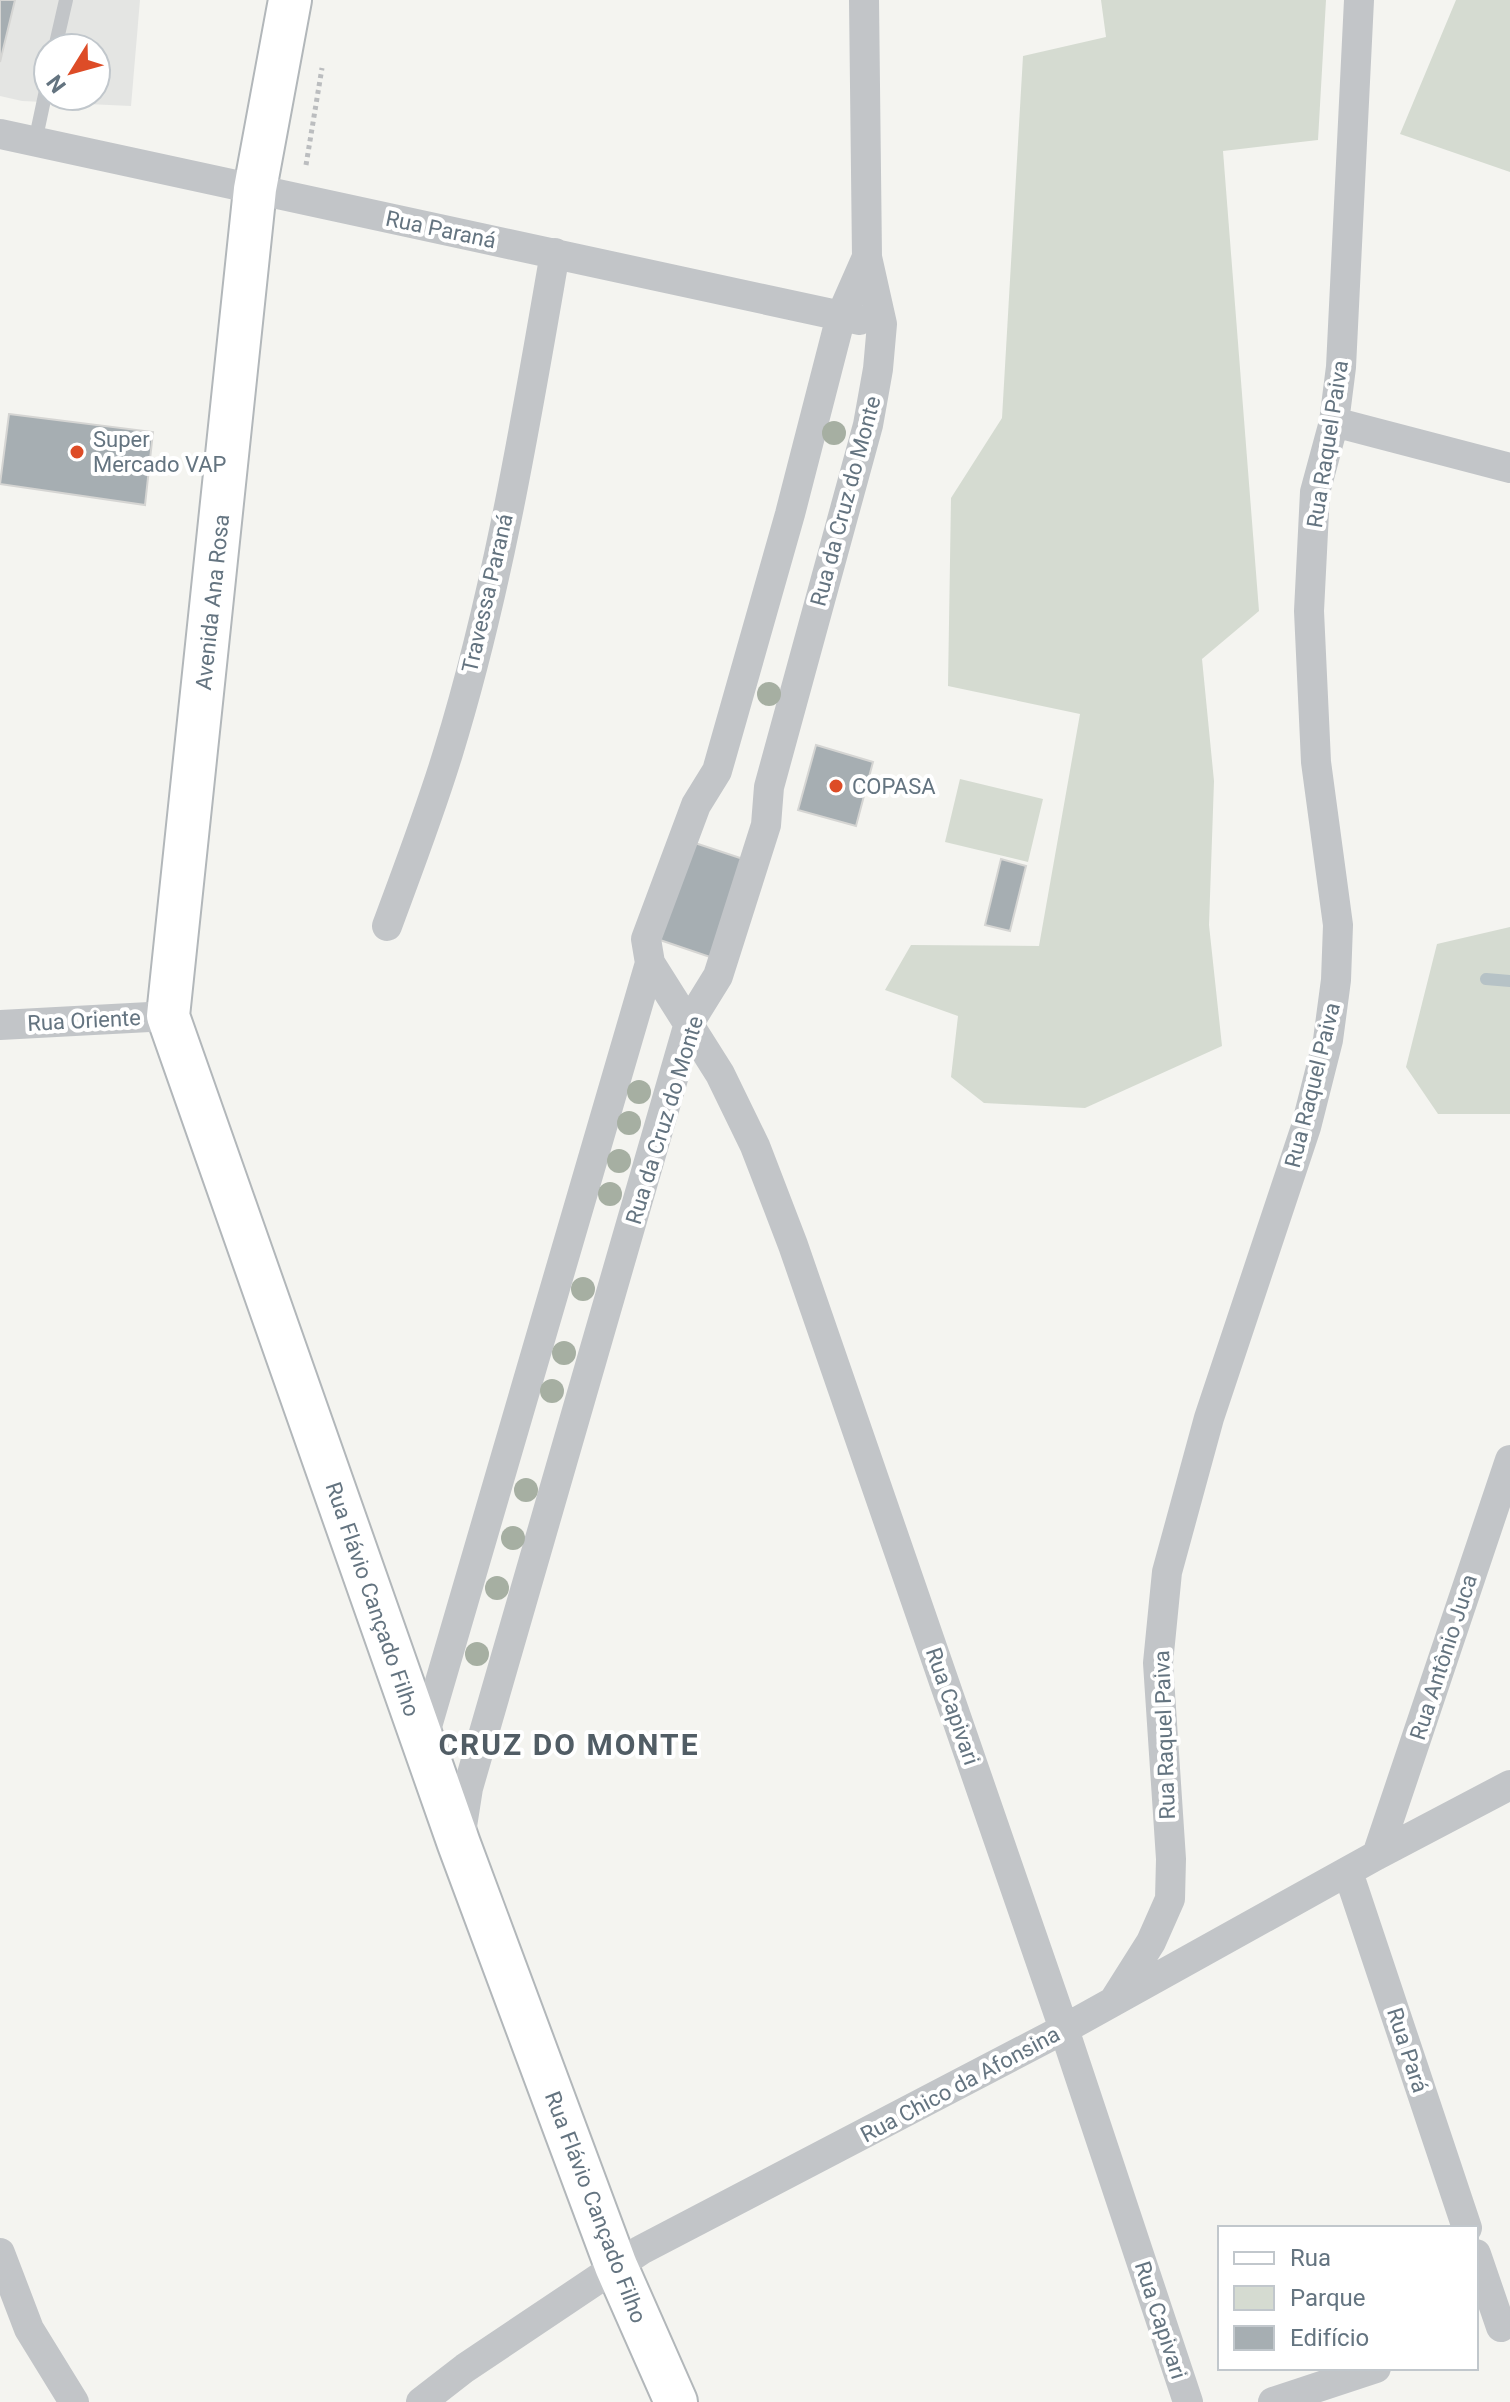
<svg xmlns="http://www.w3.org/2000/svg" width="1510" height="2402" font-family="Roboto,sans-serif">
<style>
.built{fill:#e4e5e3;fill-rule:evenodd}
.green{fill:#d5dbd1}
.lines{fill:none;stroke-linecap:round;stroke-linejoin:round}
.stream{stroke:#b6c2c6;stroke-width:12}
.building{fill:#a6aeb2;stroke:#d5d5d3;stroke-width:2}
.secondary-casing{stroke:#b2b7ba;stroke-width:46}
.path{stroke:#bbbdbf;stroke-width:5;stroke-dasharray:4 4;stroke-linecap:butt}
.service{stroke:#c2c5c8;stroke-width:14}
.minor{stroke:#c2c5c8;stroke-width:30}
.secondary{stroke:#fff;stroke-width:42}
.tree{fill:#a6afa2}
.poi-dot{fill:#dd4c27;stroke:#fff;stroke-width:3}
.labels{text-anchor:middle;stroke-width:8;stroke-linejoin:round;paint-order:stroke}
.street-label{font-size:22px;fill:#647480;stroke:#fff}
.poi-label{font-size:22px;fill:#647480;stroke:#fff;text-anchor:start}
.district-label{font-size:30px;font-weight:bold;letter-spacing:2px;fill:#515d65;stroke:#fff}
</style>
<rect width="100%" height="100%" fill="#f4f4f0"/>
<path class="built" d="M 0,0 L 140,0 L 131,106 L 22,101 L 0,96 ZM 48,48 L 96,48 L 96,96 L 48,96 Z"/>
<path class="green" d="M 1101,0 L 1326,0 L 1318,140 L 1223,151 L 1259,611 L 1202,659 L 1214,781 L 1209,925 L 1222,1046 L 1085,1108 L 984,1103 L 951,1077 L 958,1016 L 885,990 L 911,945 L 1039,946 L 1080,714 L 948,686 L 951,498 L 1002,418 L 1023,56 L 1106,37 Z
M 1456,0 L 1510,0 L 1510,172 L 1400,134 Z
M 960,779 L 1043,799 L 1028,862 L 945,842 Z
M 1510,927 L 1510,1114 L 1438,1114 L 1406,1067 L 1437,944 Z"/>
<g class="lines">
<path class="stream" d="M 1486,979 L 1510,981"/>
</g>
<path class="building" d="M 0,0 L 15,0 L 0,62 Z
M 9,414 L 153,432 L 145,505 L 0,484 Z
M 816,745 L 873,762 L 856,826 L 798,810 Z
M 692,842 L 746,860 L 713,958 L 660,940 Z
M 1001,859 L 1026,866 L 1010,931 L 985,925 Z"/>
<g class="lines">
<g class="secondary-casing">
<path id="secondary" d="M 290,0 L 255,189 L 168,1016 L 459,1844 L 616,2266 L 676,2402"/>
</g>
<path class="path" d="M 306,165 L 322,68"/>
<path class="service" d="M 55,48 L 66,0
M 35,142 L 48,81"/>
<path class="minor" d="M 0,134 L 860,320
M 1334,422 L 1510,468
M 387,926 C 408,869 430,812 448,753 C 498,591 526,420 555,253
M 650,963 L 720,1074 L 755,1146 L 793,1245 L 1064,2029 L 1188,2402
M 0,1025 L 168,1016
M 423,1740 L 650,963 L 646,939 L 696,805 L 717,771 L 790,514 L 841,316 L 867,257
M 460,1839 L 468,1788 L 689,1023 L 718,976 L 766,825 L 769,787 L 868,425 L 878,369 L 882,324 L 867,257 L 864,0
M 1377,1855 L 1510,1460
M 1348,1872 L 1467,2228
M 1115,1999 L 1151,1942 L 1170,1899 L 1171,1859 L 1158,1663 L 1167,1572 L 1209,1418 L 1306,1127 L 1328,1040 L 1336,980 L 1338,925 L 1316,762 L 1309,611 L 1315,492 L 1334,422 L 1341,367 L 1359,0
M 0,2253 L 29,2329 L 74,2402
M 1476,2254 L 1501,2327
M 421,2402 L 465,2368 L 641,2250 L 1064,2029 L 1377,1855 L 1510,1785
M 1273,2402 L 1376,2368"/>
<use href="#secondary" class="secondary"/>
</g>
<g class="tree">
<circle cx="834" cy="433" r="12"/>
<circle cx="769" cy="694" r="12"/>
<circle cx="639" cy="1092" r="12"/>
<circle cx="629" cy="1123" r="12"/>
<circle cx="619" cy="1161" r="12"/>
<circle cx="610" cy="1194" r="12"/>
<circle cx="583" cy="1289" r="12"/>
<circle cx="564" cy="1353" r="12"/>
<circle cx="552" cy="1391" r="12"/>
<circle cx="526" cy="1490" r="12"/>
<circle cx="513" cy="1538" r="12"/>
<circle cx="497" cy="1588" r="12"/>
<circle cx="477" cy="1654" r="12"/>
</g>
<g class="poi-dot">
<circle cx="77" cy="452" r="8"/>
<circle cx="836" cy="786" r="8"/>
</g>
<g class="labels">
<g class="street-label">
<text transform="translate(441 229) rotate(12)" y="8">Rua Paraná</text>
<text transform="translate(1327 444) rotate(-81)" y="8">Rua Raquel Paiva</text>
<text transform="translate(845 501) rotate(-75)" y="8">Rua da Cruz do Monte</text>
<text transform="translate(487 593) rotate(-77)" y="8">Travessa Paraná</text>
<text transform="translate(212 602) rotate(-84)" y="8">Avenida Ana Rosa</text>
<text transform="translate(84 1020) rotate(-3)" y="8">Rua Oriente</text>
<text transform="translate(1312 1085) rotate(-76)" y="8">Rua Raquel Paiva</text>
<text transform="translate(664 1120) rotate(-73)" y="8">Rua da Cruz do Monte</text>
<text transform="translate(373 1599) rotate(71)" y="8">Rua Flávio Cançado Filho</text>
<text transform="translate(1443 1657) rotate(-72)" y="8">Rua Antônio Juca</text>
<text transform="translate(953 1706) rotate(71)" y="8">Rua Capivari</text>
<text transform="translate(1164 1735) rotate(-92)" y="8">Rua Raquel Paiva</text>
<text transform="translate(1408 2050) rotate(72)" y="8">Rua Pará</text>
<text transform="translate(960 2084) rotate(-28)" y="8">Rua Chico da Afonsina</text>
<text transform="translate(596 2207) rotate(69)" y="8">Rua Flávio Cançado Filho</text>
<text transform="translate(1161 2320) rotate(72)" y="8">Rua Capivari</text>
</g>
<g class="poi-label">
<text x="93" y="447">Super<tspan x="93" dy="25">Mercado VAP</tspan></text>
<text x="852" y="794">COPASA</text>
</g>
<g class="district-label">
<text x="569" y="1755">CRUZ DO MONTE</text>
</g>
</g>
<rect x="1218" y="2226" width="260" height="144" fill="#ffffff" stroke="#c1c7cc" stroke-width="2"/>
<rect x="1234" y="2252" width="40" height="12" fill="#ffffff" stroke="#c1c7cc" stroke-width="2"/>
<text x="1290" y="2266" font-size="24" fill="#647480">Rua</text>
<rect x="1234" y="2286" width="40" height="24" fill="#d5dbd1" stroke="#c1c7cc" stroke-width="2"/>
<text x="1290" y="2306" font-size="24" fill="#647480">Parque</text>
<rect x="1234" y="2326" width="40" height="24" fill="#a6aeb2" stroke="#c1c7cc" stroke-width="2"/>
<text x="1290" y="2346" font-size="24" fill="#647480">Edifício</text>
<g transform="translate(72 72) rotate(233)"><circle r="38" fill="#ffffff" stroke="#c1c7cc" stroke-width="2"/>
<path d="M0-6L14 30L0 20L-14 30Z" fill="#dd4c27"/>
<text y="-12" font-size="22" font-weight="bold" text-anchor="middle" fill="#647480">N</text>
</g>
</svg>
